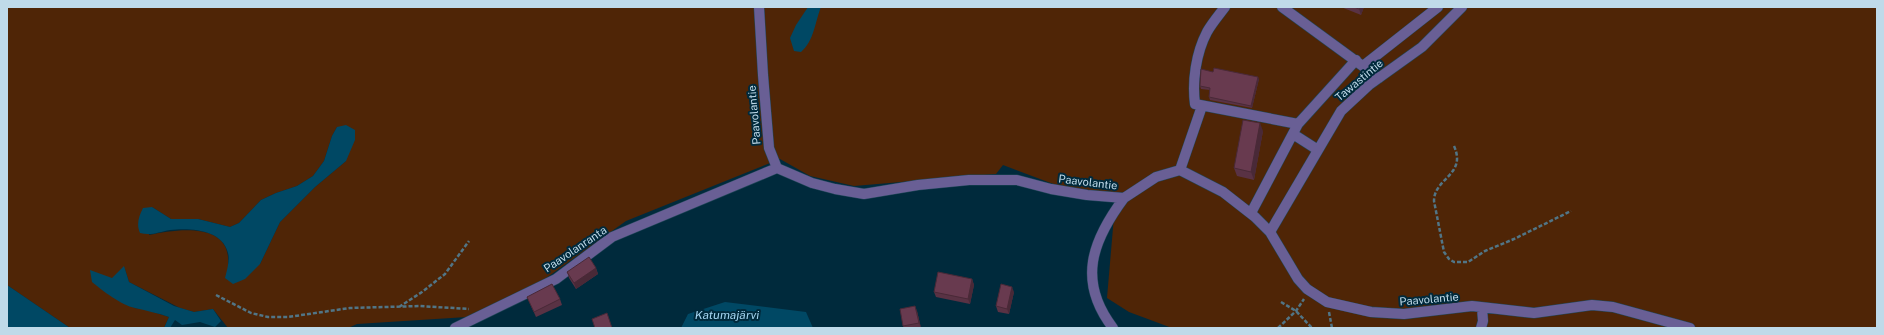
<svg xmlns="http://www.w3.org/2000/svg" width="1884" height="335" font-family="'Public Sans',sans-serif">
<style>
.green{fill:#4f2506;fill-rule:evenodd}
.water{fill:#004864}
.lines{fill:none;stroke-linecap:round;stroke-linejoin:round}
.minor-casing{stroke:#1f4658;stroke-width:11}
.path{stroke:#517586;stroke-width:2.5;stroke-dasharray:4 2;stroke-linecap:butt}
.minor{stroke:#695f95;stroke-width:10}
.wall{fill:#593244}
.shaded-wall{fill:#492937}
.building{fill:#683a4f;stroke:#492937}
.labels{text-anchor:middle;stroke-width:4;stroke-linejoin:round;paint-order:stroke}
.street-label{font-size:11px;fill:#bfdae9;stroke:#002a3c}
.water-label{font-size:12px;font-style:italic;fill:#a4d5f0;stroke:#002a3c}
</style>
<rect width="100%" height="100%" fill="#002a3c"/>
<path class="green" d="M 7,7 L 1877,7 L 1877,328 L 1172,328 L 1129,312 L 1107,298 L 1116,193 L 1080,194 L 1003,165 L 996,174 L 854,186 L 810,176 L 780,159 L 626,221 L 542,281 L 467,317 L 357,324 L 348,328 L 228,328 L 213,309 L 194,312 L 180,308 L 129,282 L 124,266 L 134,308 L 144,309 L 169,317 L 164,328 L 70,328 L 7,285 ZM 337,127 L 346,161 L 315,187 L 280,222 L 260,264 L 228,265 C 232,221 177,229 149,235 L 152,207 L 171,219 L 198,219 L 230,227 L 239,223 L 261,200 L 276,193 L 297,186 L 313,176 L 324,161 L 332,136 Z"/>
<path class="water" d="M 808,7 L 821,7 C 815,22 814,41 801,52 L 794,51 L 790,38 L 796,25 Z
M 346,125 L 355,130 L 355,140 L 346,161 L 315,187 L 280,222 L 260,264 L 245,279 L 233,284 L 225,278 C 227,270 230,260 228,253 C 222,229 190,228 170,230 C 159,232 151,236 140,233 C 136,224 139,216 143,208 L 152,207 L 171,219 L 198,219 L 230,227 L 239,223 L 261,200 L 276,193 L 297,186 L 313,176 L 324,161 L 332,136 L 337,127 Z
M 124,266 L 129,282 L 174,306 L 194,312 L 213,309 L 221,321 L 215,327 L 200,322 L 182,325 L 175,320 L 170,328 L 164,328 L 169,317 C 158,313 147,311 135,308 C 121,305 103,291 92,282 L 90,270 L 112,278 Z
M 7,285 L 70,328 L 7,328 Z
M 725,302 L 806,312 L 813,328 L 681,328 L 688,314 Z"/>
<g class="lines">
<g class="minor-casing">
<path id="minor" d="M 759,7 L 763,75 L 769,148 L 777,168 L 812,183 L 835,189 L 864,194 L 918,185 L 969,180 L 1017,180 L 1051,189 L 1087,195 L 1124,198 L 1156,177 L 1180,170 L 1223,192 L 1255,217 L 1270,232 L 1298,279 L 1307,289 L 1327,302 L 1371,312 L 1404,314 L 1472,306 L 1534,313 L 1592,305 L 1613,307 L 1690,328
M 1225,7 C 1219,15 1212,23 1207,32 C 1196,53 1192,81 1195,104 L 1298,124 L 1356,60
M 1282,7 L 1379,78
M 1363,66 L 1438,7
M 1293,134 L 1318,150
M 1180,170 L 1202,106
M 1251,213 L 1298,124
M 1270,232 L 1341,111 L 1369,85 L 1422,47 L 1462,7
M 455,328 L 556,279 L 612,237 L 777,168
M 1113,328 C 1077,281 1092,241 1124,198
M 1481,328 L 1483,321 L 1482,308"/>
</g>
<path class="path" d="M 1454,146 C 1467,175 1434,178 1434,201 L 1444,252 L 1449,259 L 1454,262 L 1468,262 L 1485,251 L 1514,239 L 1571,211
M 216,295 L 251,313 L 268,317 L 288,317 L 350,308 L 420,306 L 469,309
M 1281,302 L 1296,311 L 1312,328
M 399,307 L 422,292 L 445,274 L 469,241
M 1329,312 L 1332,328
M 1278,328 L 1296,311 L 1304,299"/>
<use href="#minor" class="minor"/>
</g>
<path class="wall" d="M 1341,7 L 1364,7 L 1361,15 Z
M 1213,72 L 1259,79 L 1252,108 L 1210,100 L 1209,97 L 1210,90 L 1201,89 L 1200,86 Z
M 1263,131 L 1254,180 L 1237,176 L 1234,168 Z
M 596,268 L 598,274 L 576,289 L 569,278 L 567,272 Z
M 972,279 L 974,285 L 970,304 L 936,297 L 934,292 Z
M 1014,292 L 1009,314 L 998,312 L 996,306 Z
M 527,297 L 560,299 L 562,305 L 536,317 Z
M 917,311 L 921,328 L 904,328 L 903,326 Z"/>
<path class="shaded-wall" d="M 1360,7 L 1364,7 L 1361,15 L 1359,9 Z
M 1258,77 L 1259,79 L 1252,108 L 1251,106 Z
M 1260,123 L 1263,131 L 1254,180 L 1251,172 Z
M 596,268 L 598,274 L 576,289 L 574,283 Z
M 972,279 L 974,285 L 970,304 L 968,299 Z
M 1012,287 L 1014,292 L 1009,314 L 1007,309 Z
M 915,306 L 917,311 L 921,328 L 919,323 Z"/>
<path class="building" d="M 1354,7 L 1360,7 L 1359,9 Z
M 1214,68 L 1258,77 L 1251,106 L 1209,97 L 1210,88 L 1200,86 L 1201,69 L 1213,72 Z
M 1243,120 L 1260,123 L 1251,172 L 1234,168 Z
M 589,257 L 596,268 L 574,283 L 567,272 Z
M 938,272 L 972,279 L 968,299 L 934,292 Z
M 552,284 L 560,299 L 534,312 L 527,297 Z
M 1001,284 L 1012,287 L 1007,309 L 996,306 Z
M 915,306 L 919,323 L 903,326 L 900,309 Z
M 607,313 L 612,328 L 595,328 L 592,319 Z"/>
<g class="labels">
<g class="street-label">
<text transform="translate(1359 80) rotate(-40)" y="4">Tawastintie</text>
<text transform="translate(754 115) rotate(-95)" y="4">Paavolantie</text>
<text transform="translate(1088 182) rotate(7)" y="4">Paavolantie</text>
<text transform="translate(575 249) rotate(-34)" y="4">Paavolanranta</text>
<text transform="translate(1429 299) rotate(-5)" y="4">Paavolantie</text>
</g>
<g class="water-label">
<text x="727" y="319">Katumajärvi</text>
</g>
</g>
<rect width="1884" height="335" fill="none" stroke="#bfdae9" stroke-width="16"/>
</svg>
